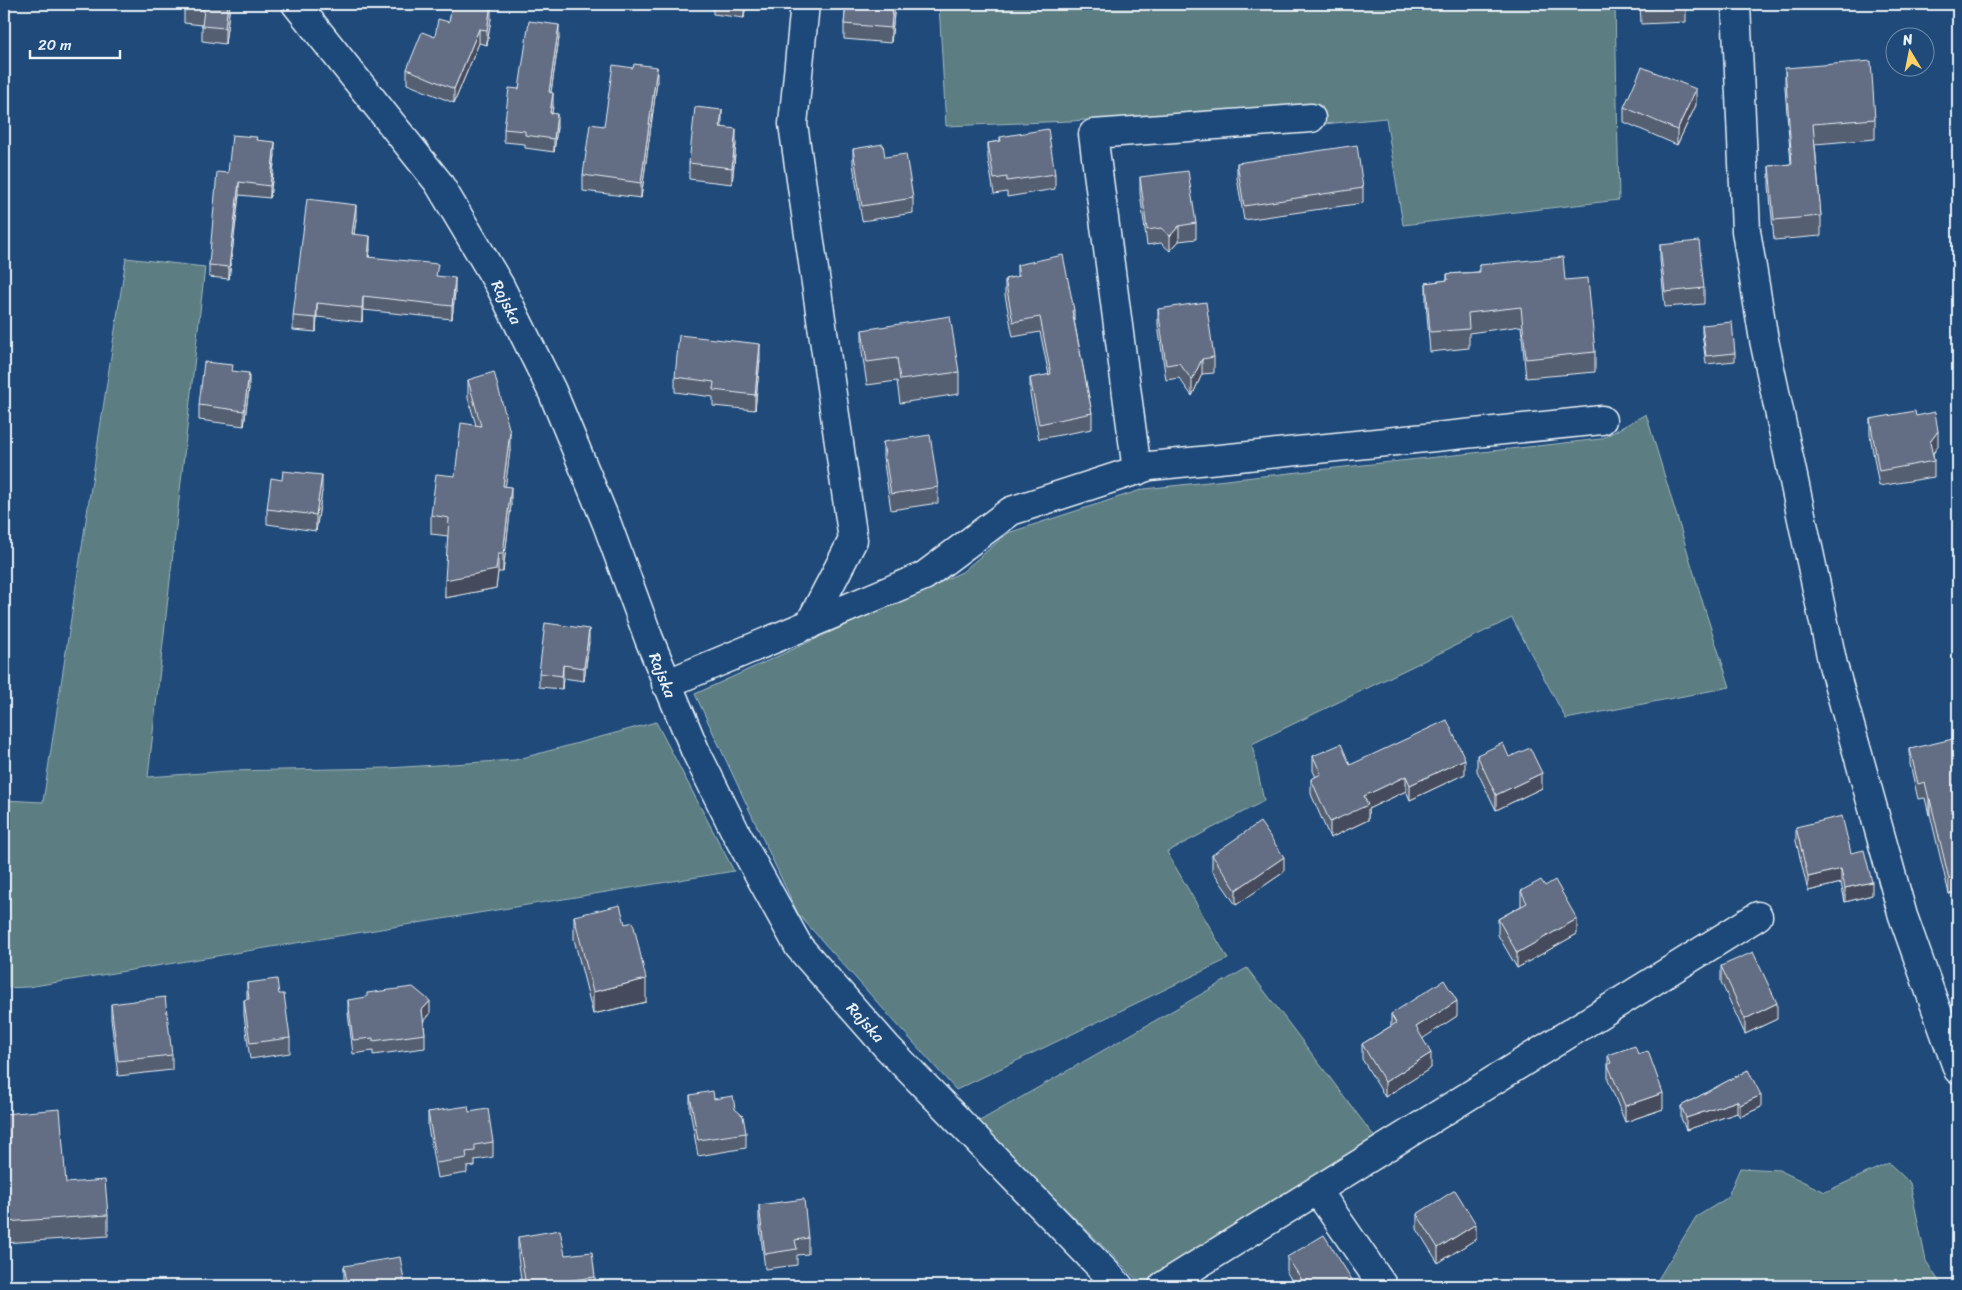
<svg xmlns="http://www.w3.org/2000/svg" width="1962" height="1290" font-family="Sriracha,sans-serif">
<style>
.green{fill:#5b7e83;stroke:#a2b8be}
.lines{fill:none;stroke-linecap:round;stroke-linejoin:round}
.street-casing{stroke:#e8f1f8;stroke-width:31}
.street{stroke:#1f4a7a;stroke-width:28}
.wall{fill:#555e72;stroke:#e8f1f8}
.shaded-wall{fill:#454c5c;stroke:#e8f1f8}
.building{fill:#636d84;stroke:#e8f1f8}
.labels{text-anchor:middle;stroke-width:4;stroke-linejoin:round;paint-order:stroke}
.street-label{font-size:16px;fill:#e8f1f8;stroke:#1f4a7a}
</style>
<rect width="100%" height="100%" fill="#1f4a7a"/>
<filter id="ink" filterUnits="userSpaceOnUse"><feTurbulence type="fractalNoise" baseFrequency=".02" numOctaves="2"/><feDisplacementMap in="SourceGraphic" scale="10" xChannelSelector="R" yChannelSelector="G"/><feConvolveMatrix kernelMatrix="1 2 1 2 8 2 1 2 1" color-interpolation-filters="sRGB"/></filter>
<g filter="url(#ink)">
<path class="green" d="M 939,4 L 1615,4 L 1619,200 L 1403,225 L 1386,118 L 1324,124 L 1322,106 L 1070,121 L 946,126 Z
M 126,258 L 205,267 L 148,777 L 228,771 L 389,768 L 515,760 L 656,722 L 734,871 L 28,987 L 4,988 L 4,800 L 43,802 Z
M 1646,414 L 1705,610 L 1730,687 L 1566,719 L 1512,618 L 1252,744 L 1264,801 L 1167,852 L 1228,959 L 956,1090 L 798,914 L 695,694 L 962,572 L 1008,533 L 1144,489 L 1601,439 Z
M 1247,968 L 1380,1144 L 1154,1286 L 1143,1286 L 978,1122 Z
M 1889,1163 L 1910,1183 L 1926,1261 L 1942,1286 L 1654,1286 L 1696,1217 L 1727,1198 L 1740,1168 L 1779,1170 L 1825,1192 Z"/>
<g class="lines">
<g class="street-casing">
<path id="street" d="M 296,4 L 438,182 L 500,286 L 552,391 L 607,524 L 649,639 L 695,750 L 736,833 L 799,947 L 887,1047 L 1119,1286
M 805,4 L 793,124 L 853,540 L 809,625
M 1736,4 L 1746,231 L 1764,340 L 1833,665 L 1903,916 L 1958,1070
M 1137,471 L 1093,134 L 1311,118
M 666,684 L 924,576 L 1011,511 L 1150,466 L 1602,420
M 1317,1190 L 1383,1286
M 1163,1286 L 1758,916"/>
</g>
<use href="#street" class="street"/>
</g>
<path class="wall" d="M 230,4 L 225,44 L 202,41 L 202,25 L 184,23 L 184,7 Z
M 713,4 L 746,4 L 744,18 L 713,14 Z
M 846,4 L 895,4 L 891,43 L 844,39 L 844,24 Z
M 1640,4 L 1686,4 L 1686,22 L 1641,24 Z
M 491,18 L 487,45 L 479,43 L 454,103 L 407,84 L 407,69 L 449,22 Z
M 559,38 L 551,92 L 553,106 L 552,113 L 557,127 L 554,152 L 525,148 L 525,144 L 504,142 L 504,129 L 519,89 Z
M 1785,68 L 1875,119 L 1875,139 L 1815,144 L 1821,216 L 1821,236 L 1774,240 L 1769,186 L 1769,166 L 1791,164 L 1785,88 Z
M 657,82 L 641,198 L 583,191 L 583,175 L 604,126 Z
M 1696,105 L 1677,145 L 1624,122 L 1624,107 Z
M 1000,137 L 1055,174 L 1055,189 L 1007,197 L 1007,192 L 994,194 L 988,158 L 988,143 L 1000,141 Z
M 257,140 L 275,155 L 270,198 L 239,195 L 229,279 L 209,277 L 209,265 L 228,173 Z
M 736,144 L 732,184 L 689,179 L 689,163 Z
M 853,149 L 885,157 L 913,198 L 913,213 L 862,221 L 853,164 Z
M 1237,163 L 1363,188 L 1363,203 L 1244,220 L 1237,178 Z
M 1140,177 L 1196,223 L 1196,239 L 1179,241 L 1170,251 L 1161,243 L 1147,245 L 1140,193 Z
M 356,219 L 354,234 L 370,249 L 369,257 L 438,277 L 455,292 L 452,319 L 363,310 L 362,322 L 317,317 L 316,332 L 293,330 L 293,316 Z
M 1660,245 L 1704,288 L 1704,304 L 1665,307 L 1660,260 Z
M 1017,265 L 1074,310 L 1074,320 L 1092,413 L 1092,429 L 1039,439 L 1030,394 L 1030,378 L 1049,375 L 1040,332 L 1013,337 L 1005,295 L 1005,279 L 1017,277 Z
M 1479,265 L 1565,280 L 1595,352 L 1595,372 L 1526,378 L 1521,326 L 1469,333 L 1469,348 L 1430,352 L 1426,302 L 1426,283 L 1447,280 L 1447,274 L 1479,272 Z
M 1158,309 L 1214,357 L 1214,373 L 1202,374 L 1192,396 L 1179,378 L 1166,380 L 1158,325 Z
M 1702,325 L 1735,353 L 1735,361 L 1706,364 L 1702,333 Z
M 862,330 L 959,372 L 959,394 L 900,403 L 897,381 L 867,385 L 862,352 Z
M 760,359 L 755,410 L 713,406 L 713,397 L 675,392 L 675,377 Z
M 233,371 L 249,388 L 244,426 L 199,420 L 199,405 Z
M 468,380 L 510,450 L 505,487 L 511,505 L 503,572 L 498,572 L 496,588 L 445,598 L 448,536 L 431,534 L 431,515 L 455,476 L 476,425 L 468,398 Z
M 1916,416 L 1938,446 L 1933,454 L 1934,461 L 1934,477 L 1879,486 L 1870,435 L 1870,419 Z
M 883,442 L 938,487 L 938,503 L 891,510 L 883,457 Z
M 282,480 L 322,491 L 316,531 L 267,524 L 267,509 Z
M 589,642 L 584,681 L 563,678 L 562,689 L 539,687 L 539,673 Z
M 1958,742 L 1958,892 L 1949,894 L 1930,814 L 1929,815 L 1925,798 L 1918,799 L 1910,764 L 1910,749 Z
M 1477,755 L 1509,757 L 1542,788 L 1496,810 L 1477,771 Z
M 1313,756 L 1350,765 L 1465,774 L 1410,800 L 1406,791 L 1368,809 L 1368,820 L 1330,838 L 1311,794 L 1311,779 L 1316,777 L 1313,771 Z
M 1796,827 L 1851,853 L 1872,895 L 1845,902 L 1841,883 L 1808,891 L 1796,841 Z
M 1212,855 L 1284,872 L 1236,905 L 1212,870 Z
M 1545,886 L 1577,934 L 1517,968 L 1498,935 L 1498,919 L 1521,906 L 1521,891 Z
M 574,916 L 646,1002 L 593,1014 L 574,939 Z
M 1721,966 L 1777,1019 L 1745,1034 L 1721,982 Z
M 247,983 L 279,994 L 290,1038 L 290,1053 L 250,1059 L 244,1015 L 244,1000 L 247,999 Z
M 348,1000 L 430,1014 L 424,1022 L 425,1034 L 425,1048 L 373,1055 L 373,1051 L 353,1054 L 348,1013 Z
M 111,1004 L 172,1055 L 172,1070 L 118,1076 L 111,1019 Z
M 1391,1014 L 1457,1016 L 1422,1038 L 1431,1068 L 1385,1097 L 1362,1059 L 1362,1044 L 1391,1026 Z
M 1638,1054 L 1663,1109 L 1625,1122 L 1608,1080 L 1608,1055 Z
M 1748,1070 L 1761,1107 L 1740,1117 L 1737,1113 L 1686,1130 L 1681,1118 L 1681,1106 Z
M 690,1095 L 714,1099 L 735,1109 L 746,1133 L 746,1148 L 698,1156 L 690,1110 Z
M 428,1112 L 469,1112 L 493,1142 L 493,1157 L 475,1160 L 475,1166 L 467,1167 L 467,1173 L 437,1178 L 428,1127 Z
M 4,1114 L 66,1183 L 108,1215 L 108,1236 L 4,1243 Z
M 759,1205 L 808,1238 L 808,1254 L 797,1255 L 797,1265 L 765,1269 L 759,1220 Z
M 1417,1214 L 1476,1239 L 1438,1263 L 1417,1229 Z
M 518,1237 L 565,1255 L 595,1277 L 595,1286 L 522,1286 L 518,1257 Z
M 1287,1257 L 1356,1286 L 1296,1286 L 1287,1273 Z
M 344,1266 L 405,1286 L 345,1286 L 344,1281 Z"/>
<path class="shaded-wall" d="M 228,4 L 230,4 L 225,44 L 225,28 Z
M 491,4 L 491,18 L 487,45 L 487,30 Z
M 744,4 L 746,4 L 744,18 Z
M 893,4 L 895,4 L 891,43 L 891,28 Z
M 559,25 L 559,38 L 549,105 L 549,92 Z
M 479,29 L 479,43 L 454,103 L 454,89 Z
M 657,67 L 657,82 L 641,198 L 641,183 Z
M 1696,89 L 1696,105 L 1677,145 L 1677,130 Z
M 553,93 L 553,106 L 550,126 L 550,113 Z
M 722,110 L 722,125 L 720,142 L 720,127 Z
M 557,114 L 557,127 L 554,152 L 554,139 Z
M 736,129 L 736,144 L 732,184 L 732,168 Z
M 275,142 L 275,155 L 270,198 L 270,186 Z
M 239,182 L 239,195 L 229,279 L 229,267 Z
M 356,205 L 356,219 L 352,248 L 352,234 Z
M 1179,226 L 1179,241 L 1170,251 L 1170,236 Z
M 370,236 L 370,249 L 368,271 L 368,257 Z
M 455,278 L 455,292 L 452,319 L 452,306 Z
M 363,296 L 363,310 L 362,322 L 362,308 Z
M 317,303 L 317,317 L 316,332 L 316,318 Z
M 760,344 L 760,359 L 755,410 L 755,395 Z
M 1202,359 L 1202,374 L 1192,396 L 1192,380 Z
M 249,373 L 249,388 L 244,426 L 244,411 Z
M 1938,431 L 1938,446 L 1930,457 L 1930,442 Z
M 510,432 L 510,450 L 503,505 L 503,486 Z
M 322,475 L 322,491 L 316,531 L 316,515 Z
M 511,487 L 511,505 L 503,572 L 503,554 Z
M 498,554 L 498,572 L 496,588 L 445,598 L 445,580 Z
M 589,629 L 589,642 L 584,681 L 584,668 Z
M 563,665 L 563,678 L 562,689 L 562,676 Z
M 1465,759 L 1465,774 L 1410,800 L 1410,785 Z
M 1542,773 L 1542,788 L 1496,810 L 1496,795 Z
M 1406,776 L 1406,791 L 1368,809 L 1368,820 L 1330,838 L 1330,822 L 1364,796 Z
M 1929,799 L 1930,799 L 1930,814 L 1929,815 Z
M 1284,857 L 1284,872 L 1236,905 L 1236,890 Z
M 1841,869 L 1841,883 L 1808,891 L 1808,877 Z
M 1958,877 L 1958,892 L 1949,894 L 1949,879 Z
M 1872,882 L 1872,895 L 1845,902 L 1845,888 Z
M 1577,919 L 1577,934 L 1517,968 L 1517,953 Z
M 646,979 L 646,1002 L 593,1014 L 593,992 Z
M 430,1001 L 430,1014 L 422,1023 L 422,1010 Z
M 1457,1001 L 1457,1016 L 1416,1043 L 1416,1027 Z
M 1777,1003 L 1777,1019 L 1745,1034 L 1745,1019 Z
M 1431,1053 L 1431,1068 L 1385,1097 L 1385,1082 Z
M 1663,1093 L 1663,1109 L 1625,1122 L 1625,1106 Z
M 1761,1095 L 1761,1107 L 1740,1117 L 1740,1105 Z
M 1737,1101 L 1737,1113 L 1686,1130 L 1686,1118 Z
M 1476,1224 L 1476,1239 L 1438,1263 L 1438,1248 Z"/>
<path class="building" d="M 185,4 L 228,4 L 225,28 L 202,26 L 204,10 L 184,7 Z
M 452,4 L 491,4 L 487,30 L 479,29 L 454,89 L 407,69 L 422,32 L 435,37 L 438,19 L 449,22 Z
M 846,4 L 893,4 L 891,28 L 844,24 Z
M 1641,4 L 1686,4 L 1686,7 L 1641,9 Z
M 529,21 L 559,25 L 549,92 L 553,93 L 550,113 L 557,114 L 554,139 L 525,135 L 525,131 L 504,129 L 509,88 L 519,89 Z
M 1871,61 L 1875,119 L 1813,124 L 1821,216 L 1774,220 L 1769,166 L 1792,164 L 1785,68 Z
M 634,64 L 657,67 L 641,183 L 583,175 L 590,124 L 604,126 L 613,65 L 633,68 Z
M 1642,67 L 1696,89 L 1677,130 L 1624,107 Z
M 695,107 L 722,110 L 720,127 L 736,129 L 732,168 L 689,163 Z
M 1048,129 L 1055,174 L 1007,181 L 1007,177 L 994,179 L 988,143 L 1001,141 L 1000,137 Z
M 232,135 L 257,137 L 256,140 L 275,142 L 270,186 L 239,182 L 229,267 L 209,265 L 217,172 L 228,173 Z
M 883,144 L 885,157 L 906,154 L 913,198 L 862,206 L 853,149 Z
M 1357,145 L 1363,188 L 1244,206 L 1237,163 Z
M 1188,171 L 1196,223 L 1179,226 L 1170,236 L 1161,228 L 1147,230 L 1140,177 Z
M 307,199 L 356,205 L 352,234 L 370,236 L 368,257 L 438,264 L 436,276 L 455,278 L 452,306 L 363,296 L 362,308 L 317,303 L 316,318 L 293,316 Z
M 1699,241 L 1704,288 L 1665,292 L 1660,245 Z
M 1063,255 L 1074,310 L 1072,311 L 1092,413 L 1039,424 L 1030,378 L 1051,374 L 1040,317 L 1013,322 L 1005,279 L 1019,276 L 1017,265 Z
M 1563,257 L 1565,280 L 1588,278 L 1595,352 L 1526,359 L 1521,307 L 1468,313 L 1469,329 L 1430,332 L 1426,283 L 1448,280 L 1447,274 L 1480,272 L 1479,265 Z
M 1206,302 L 1214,357 L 1202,359 L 1192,380 L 1179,363 L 1166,365 L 1158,309 Z
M 950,316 L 959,372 L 900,380 L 897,358 L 867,362 L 862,330 Z
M 1732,322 L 1735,353 L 1706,356 L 1702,325 Z
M 679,335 L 760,344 L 755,395 L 713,390 L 714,382 L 675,377 Z
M 204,362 L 233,365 L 232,371 L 249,373 L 244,411 L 199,405 Z
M 494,372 L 510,432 L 503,486 L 511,487 L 503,554 L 498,554 L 496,570 L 445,580 L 449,518 L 431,515 L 436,474 L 455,476 L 461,423 L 481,426 L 468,380 Z
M 1915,411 L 1916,416 L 1935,412 L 1938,431 L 1930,442 L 1934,461 L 1879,471 L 1870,419 Z
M 930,435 L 938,487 L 891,494 L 883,442 Z
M 283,471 L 322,475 L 316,515 L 267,509 L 271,478 L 282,480 Z
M 545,623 L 589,629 L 584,668 L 563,665 L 562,676 L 539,673 Z
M 1447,720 L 1465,759 L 1410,785 L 1406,776 L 1364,796 L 1368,805 L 1330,822 L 1311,779 L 1321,774 L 1313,756 L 1341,744 L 1350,765 Z
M 1957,738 L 1958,742 L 1958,877 L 1949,879 L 1930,799 L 1929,799 L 1925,782 L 1918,784 L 1910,749 Z
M 1503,743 L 1509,757 L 1530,748 L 1542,773 L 1496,795 L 1477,755 Z
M 1842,816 L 1851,853 L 1864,850 L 1872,882 L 1845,888 L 1841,869 L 1808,877 L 1796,827 Z
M 1260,822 L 1284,857 L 1236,890 L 1212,855 Z
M 1541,880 L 1545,886 L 1555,880 L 1577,919 L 1517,953 L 1498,919 L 1527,903 L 1521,891 Z
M 620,905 L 625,924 L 633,922 L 646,979 L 593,992 L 574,916 Z
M 1753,952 L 1777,1003 L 1745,1019 L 1721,966 Z
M 277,979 L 279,994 L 284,994 L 290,1038 L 250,1043 L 244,1000 L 249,999 L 247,983 Z
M 1444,980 L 1457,1001 L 1416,1027 L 1431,1053 L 1385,1082 L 1362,1044 L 1396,1023 L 1391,1014 Z
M 413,987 L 430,1001 L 422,1010 L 425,1034 L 373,1041 L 373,1038 L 353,1040 L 348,1000 L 367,997 L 367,993 Z
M 165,997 L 172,1055 L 118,1061 L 111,1004 Z
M 1635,1046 L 1638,1054 L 1648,1051 L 1663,1093 L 1625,1106 L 1608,1065 L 1611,1063 L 1608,1055 Z
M 1748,1070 L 1761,1095 L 1740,1105 L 1737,1101 L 1686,1118 L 1681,1106 Z
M 713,1091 L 714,1099 L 733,1096 L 735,1109 L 743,1116 L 746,1133 L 698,1140 L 690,1095 Z
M 468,1106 L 469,1112 L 488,1109 L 493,1142 L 475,1145 L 475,1151 L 466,1152 L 467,1158 L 437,1163 L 428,1112 Z
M 60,1109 L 66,1183 L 105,1180 L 108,1215 L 4,1222 L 4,1114 Z
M 1455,1190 L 1476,1224 L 1438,1248 L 1417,1214 Z
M 804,1199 L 808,1238 L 795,1240 L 797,1249 L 765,1254 L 759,1205 Z
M 560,1230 L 565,1255 L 592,1252 L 595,1277 L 564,1281 L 565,1286 L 526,1286 L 518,1237 Z
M 1324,1235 L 1356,1286 L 1306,1286 L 1287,1257 Z
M 400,1257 L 405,1286 L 348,1286 L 344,1266 Z
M 865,1280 L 866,1286 L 823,1286 Z
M 1489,1283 L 1491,1286 L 1485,1286 Z"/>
</g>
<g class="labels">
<g class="street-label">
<text transform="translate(507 302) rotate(63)" y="6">Rajska</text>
<text transform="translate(663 675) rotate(68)" y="6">Rajska</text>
<text transform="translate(866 1022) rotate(48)" y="6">Rajska</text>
</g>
</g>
<rect width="1962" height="1290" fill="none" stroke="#1f4a7a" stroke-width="20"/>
<rect x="10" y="10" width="1942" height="1270" fill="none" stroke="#e8f1f8" stroke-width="2" filter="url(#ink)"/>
<g transform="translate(1910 52) rotate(350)"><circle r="24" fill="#1f4a7a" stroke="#6f8dac"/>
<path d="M0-4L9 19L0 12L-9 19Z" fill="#ffd166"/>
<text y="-8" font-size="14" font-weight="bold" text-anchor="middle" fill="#e8f1f8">N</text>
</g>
<path d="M30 50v8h90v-8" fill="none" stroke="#e8f1f8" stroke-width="2.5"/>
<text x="38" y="50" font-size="15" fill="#e8f1f8" stroke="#1f4a7a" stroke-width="4" paint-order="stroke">20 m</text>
</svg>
